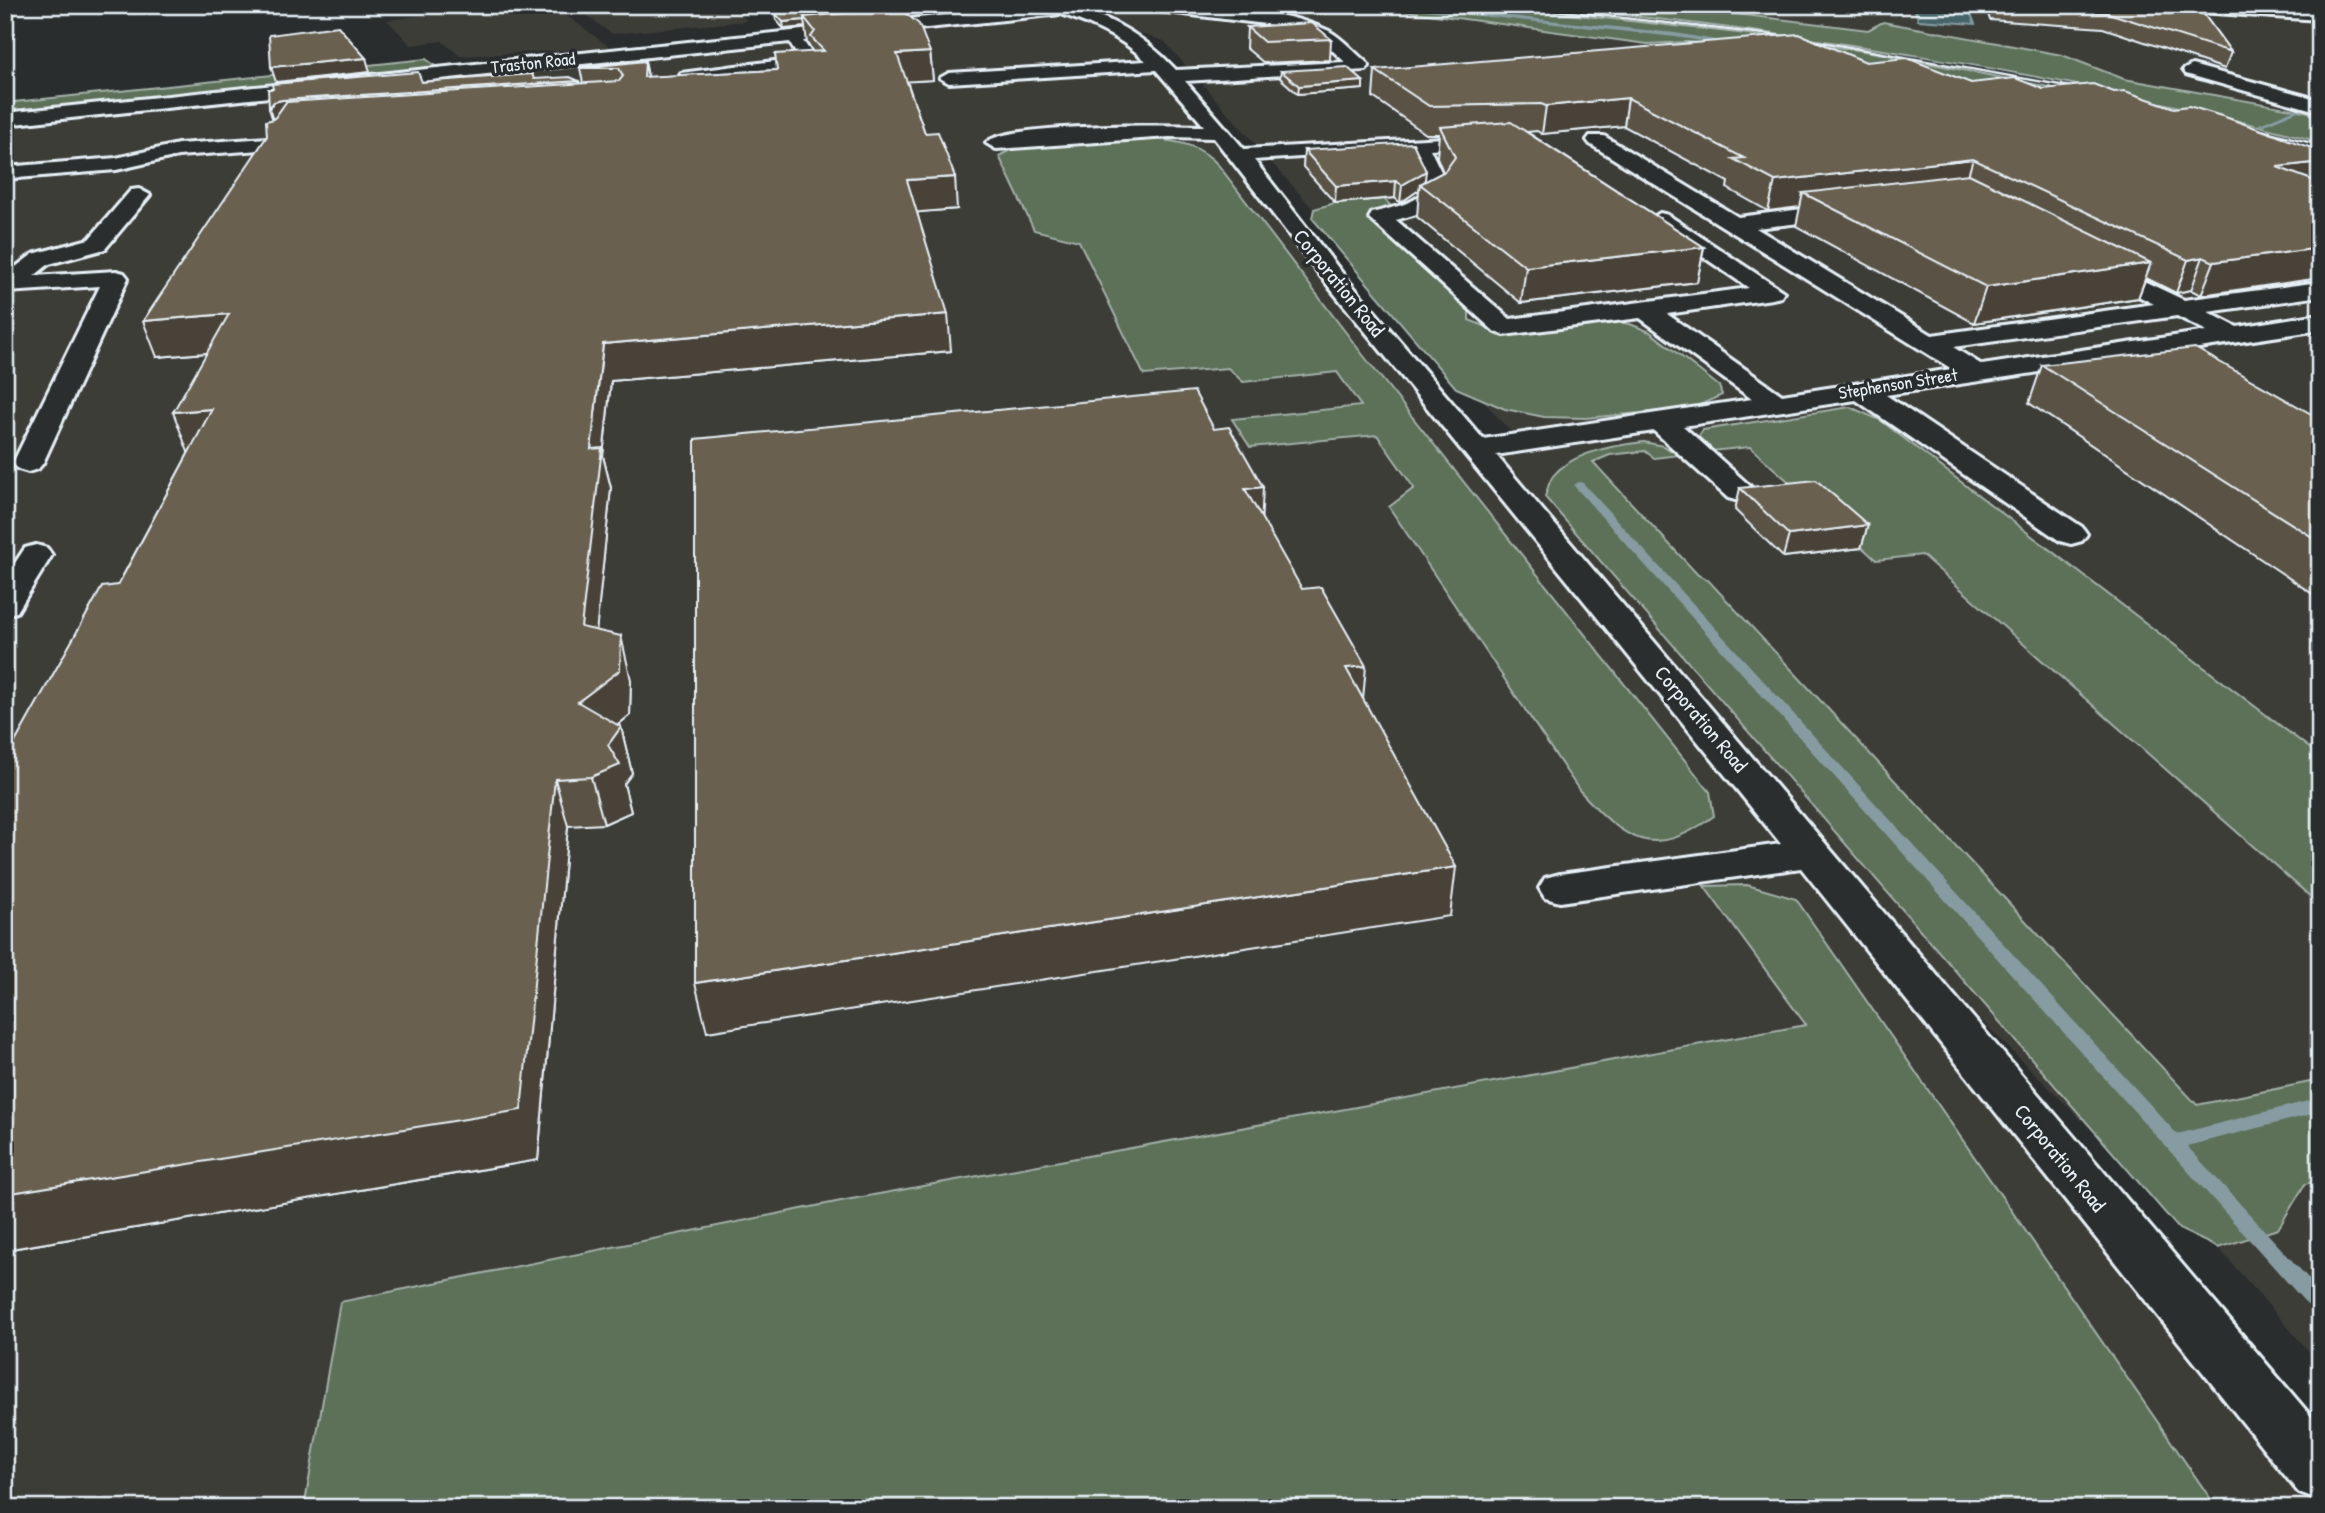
<svg xmlns="http://www.w3.org/2000/svg" width="2325" height="1513" font-family="'Patrick Hand',sans-serif">
<style>
.built{fill:#3d3c38;fill-rule:evenodd}
.green{fill:#5d7059;stroke:#a2b0a8;stroke-width:2}
.water{fill:#456368;stroke:#869ca2;stroke-width:2}
.lines{fill:none;stroke-linecap:round;stroke-linejoin:round}
.stream{fill:#869ca2;fill-rule:evenodd}
.minor-casing{stroke:#e8f1f8;stroke-width:6}
.minor{fill:#2a2d2e;fill-rule:evenodd}
.rail{stroke:#e8f1f8;stroke-width:2.5}
.wall{fill:#5a5345;stroke:#e8f1f8;stroke-width:2}
.shaded-wall{fill:#4a4338;stroke:#e8f1f8;stroke-width:2}
.building{fill:#696050;stroke:#e8f1f8;stroke-width:2}
.labels{text-anchor:middle;stroke-width:7;stroke-linejoin:round;paint-order:stroke}
.far-street-label{font-size:18px;fill:#e8f1f8;stroke:#2a2d2e}
.street-label{font-size:21px;fill:#e8f1f8;stroke:#2a2d2e}
</style>
<rect width="100%" height="100%" fill="#2a2d2e"/>
<filter id="ink" filterUnits="userSpaceOnUse"><feTurbulence type="fractalNoise" baseFrequency=".0143" numOctaves="2"/><feDisplacementMap in="SourceGraphic" scale="14" xChannelSelector="R" yChannelSelector="G"/><feConvolveMatrix kernelMatrix="1 2 1 2 8 2 1 2 1" color-interpolation-filters="sRGB"/></filter>
<g filter="url(#ink)">
<path class="built" d="M 506,5 L 552,5 L 611,48 L 460,56 L 442,41 L 411,45 L 387,20 Z
M 618,5 L 733,5 L 747,21 L 612,34 L 578,9 Z
M 1048,5 L 1361,5 L 1647,44 L 1688,42 L 1755,49 L 2320,169 L 2320,310 L 1572,433 L 2320,324 L 2320,1105 L 2118,1156 L 1817,858 L 2320,1497 L 2320,1508 L 5,1508 L 5,119 L 1058,8 ZM 1097,21 L 1164,41 L 1519,441 L 1477,449 L 1134,40 Z
M 1669,5 L 2320,5 L 2320,114 L 2268,103 L 2205,96 L 2124,79 L 2062,55 Z
M 2320,1125 L 2320,1364 L 2151,1171 Z"/>
<path class="green" d="M 1361,5 L 1487,5 L 1747,34 L 1877,53 L 2140,105 L 2320,150 L 2320,169 L 1755,49 L 1688,42 L 1647,44 Z
M 1530,5 L 1662,5 L 1868,30 L 1883,22 L 2062,55 L 2124,79 L 2320,114 L 2320,142 C 2061,72 1797,32 1530,5 Z
M 426,59 L 444,72 L 5,119 L 5,103 Z
M 1152,139 C 1179,141 1201,145 1219,166 L 1363,355 L 1710,792 L 1714,816 C 1652,861 1626,841 1579,790 L 1389,507 L 1414,488 L 1377,435 L 1250,447 L 1232,419 L 1361,406 L 1337,372 L 1243,382 L 1228,368 L 1144,375 L 1079,241 L 1034,230 L 999,156 C 1020,140 1121,141 1152,139 Z
M 1384,199 L 1393,208 L 1380,212 L 1469,307 L 1469,320 L 1492,329 L 1598,319 L 1630,324 L 1650,332 L 1719,386 L 1722,395 L 1693,408 L 1586,418 L 1544,417 L 1505,409 L 1456,388 L 1312,218 L 1314,209 L 1335,203 Z
M 1850,407 L 1880,420 L 2320,756 L 2320,905 L 1922,555 L 1876,560 L 1750,447 L 1711,451 L 1698,437 L 1703,430 Z
M 1644,442 L 1663,446 L 1680,455 L 1654,458 L 1645,451 L 1610,455 L 1593,462 L 1698,575 L 1708,580 L 2197,1105 L 2320,1080 L 2320,1180 L 2305,1184 L 2278,1229 L 2218,1248 L 2179,1229 L 1545,497 C 1547,491 1549,481 1553,476 C 1572,452 1615,445 1644,442 Z
M 1747,885 L 1796,899 L 2217,1508 L 304,1508 L 340,1302 L 846,1200 L 1806,1025 L 1704,886 Z"/>
<path class="water" d="M 1914,5 L 1968,7 L 1975,24 L 1918,20 Z"/>
<g class="lines">
<path class="stream" d="M 1379,5 L 1401,5 L 1675,33 L 1739,44 L 1736,46 L 1675,37 Z
M 2298,108 L 2303,109 L 2262,126 L 2257,125 Z
M 1579,482 L 1583,483 L 2177,1134 L 2320,1098 L 2320,1112 L 2187,1146 L 2320,1291 L 2320,1314 L 2313,1311 L 1575,487 L 1574,485 Z"/>
<g class="minor-casing">
<path id="minor" d="M 1043,5 C 1095,5 1142,33 1176,70 L 1345,62 L 1319,38 L 1282,26 L 1151,10 L 1143,5 C 1200,5 1278,6 1329,31 C 1342,38 1355,53 1366,62 L 1369,66 L 1366,70 L 1185,81 L 1244,149 L 1498,135 L 1501,139 L 1498,143 L 1491,145 L 1430,149 L 1449,188 C 1441,210 1416,214 1396,220 L 1510,319 L 1749,288 L 1649,220 L 1660,213 L 1668,215 L 1784,292 L 1781,297 L 1772,299 L 1667,314 L 1782,395 L 1952,369 L 1590,144 L 1587,140 L 1590,136 L 1604,136 L 1738,217 L 1851,203 L 1859,205 L 1862,210 L 1859,215 L 1851,217 L 1756,228 L 1932,335 L 2154,304 L 2089,271 L 2085,266 L 2089,261 L 2097,259 L 2184,300 L 2320,282 L 2320,296 L 2208,312 L 2237,327 L 2320,314 L 2320,330 L 1886,395 L 2082,527 L 2087,534 L 2082,541 L 2071,544 L 2060,541 L 1856,400 L 1683,426 L 1750,486 L 1754,492 L 1750,498 L 1739,501 L 1728,498 L 1654,431 L 1496,455 L 2320,1427 L 2320,1501 L 2299,1493 L 1801,868 L 1560,902 L 1545,898 L 1539,888 L 1545,878 L 1560,874 L 1781,844 L 1330,288 L 1214,138 L 1169,137 L 996,149 L 986,143 C 1001,123 1172,125 1204,126 L 1156,70 L 949,83 L 940,78 L 949,73 L 1146,61 C 1121,37 1093,25 1061,14 L 803,41 L 816,59 L 806,69 L 687,82 L 678,77 L 681,73 L 798,58 L 790,42 L 5,125 L 5,113 ZM 1410,150 L 1427,188 C 1418,204 1389,208 1372,213 L 1369,218 L 1495,332 L 1504,335 L 1640,318 L 1752,399 L 1483,439 L 1346,278 L 1254,160 ZM 2177,316 L 2207,331 L 1982,365 L 1953,347 Z
M 2163,5 L 2245,5 L 2320,10 L 2320,20 L 2171,10 Z
M 2192,65 L 2320,100 L 2320,112 L 2186,74 L 2183,70 Z
M 304,117 L 311,119 L 314,123 L 311,127 L 293,129 L 281,147 L 274,149 L 178,156 L 116,170 L 5,179 L 5,167 L 116,158 L 178,144 L 268,138 L 280,120 Z
M 139,189 L 150,195 L 105,249 L 49,264 L 34,276 L 116,271 L 124,273 L 128,278 L 43,463 L 38,469 L 28,472 L 18,469 L 13,463 L 100,286 L 7,292 L 5,275 L 33,254 L 89,239 L 131,190 Z
M 36,545 L 47,548 L 52,555 L 17,612 L 5,615 L 5,578 L 25,548 Z"/>
</g>
<use href="#minor" class="minor"/>
<path class="rail" d="M 1509,5 L 1799,38 L 2088,90
M 2242,125 L 2320,145"/>
</g>
<path class="wall" d="M 810,5 L 876,5 L 930,52 L 933,80 L 907,81 L 925,133 L 957,209 L 917,212 L 951,351 L 611,381 L 603,456 L 611,488 L 596,631 L 631,680 L 630,715 L 618,725 L 621,727 L 632,773 L 624,784 L 631,812 L 604,824 L 568,826 L 538,1160 L 5,1250 L 5,760 L 118,585 L 189,452 L 188,452 L 207,353 L 157,357 L 267,136 L 273,119 L 269,108 L 422,82 L 534,79 L 579,81 L 580,84 L 583,83 L 580,68 L 645,61 L 648,77 L 777,70 L 813,52 L 807,43 L 805,27 L 784,29 L 776,20 L 775,13 L 815,10 Z
M 1985,5 L 2197,5 L 2231,52 L 2225,69 L 2103,28 L 1990,20 Z
M 2288,5 L 2320,5 L 2320,7 Z
M 1247,27 L 1331,39 L 1330,60 L 1264,63 L 1246,48 Z
M 1866,62 L 1971,83 L 2043,89 L 2114,92 L 2174,108 L 2320,151 L 2201,295 L 2191,290 L 2176,293 L 2146,278 L 2138,298 L 1974,323 L 1796,226 L 1800,207 L 1768,211 L 1727,188 L 1728,182 L 1624,126 L 1542,134 L 1537,131 L 1527,132 L 1704,247 L 1697,282 L 1521,303 L 1417,217 L 1419,190 L 1400,203 L 1395,198 L 1335,203 L 1303,167 L 1304,150 L 1425,182 L 1443,172 L 1437,157 L 1439,134 L 1426,134 L 1373,97 L 1375,70 Z
M 1281,71 L 1363,89 L 1298,94 L 1280,78 Z
M 2042,365 L 2320,419 L 2320,599 L 2029,403 Z
M 1740,488 L 1868,525 L 1861,548 L 1783,557 L 1735,510 Z"/>
<path class="shaded-wall" d="M 804,20 L 805,27 L 784,29 L 783,22 Z
M 930,52 L 933,80 L 900,82 L 897,54 Z
M 366,58 L 370,72 L 276,82 L 271,67 Z
M 645,61 L 650,89 L 644,77 Z
M 579,81 L 582,97 L 274,124 L 269,108 L 274,102 L 282,100 Z
M 1363,81 L 1363,89 L 1298,94 L 1299,86 Z
M 1628,98 L 1624,126 L 1542,134 L 1546,106 Z
M 1973,159 L 1964,189 L 1803,193 L 1800,207 L 1768,211 L 1775,181 Z
M 2320,162 L 2320,190 L 2277,167 Z
M 1426,171 L 1424,187 L 1420,184 L 1419,190 L 1400,203 L 1402,185 Z
M 955,177 L 957,209 L 910,213 L 907,180 Z
M 1396,181 L 1395,198 L 1335,203 L 1336,186 Z
M 1704,247 L 1697,282 L 1521,303 L 1526,267 Z
M 2320,248 L 2320,278 L 2201,295 L 2214,262 Z
M 2203,257 L 2191,290 L 2176,293 L 2188,260 Z
M 2151,263 L 2138,298 L 1974,323 L 1986,287 Z
M 229,314 L 242,350 L 157,357 L 143,321 Z
M 948,314 L 951,351 L 611,381 L 603,456 L 611,488 L 592,672 L 581,627 L 591,449 L 603,344 Z
M 212,409 L 227,448 L 188,452 L 173,412 Z
M 1263,487 L 1261,528 L 1245,489 Z
M 1868,525 L 1861,548 L 1783,557 L 1789,535 Z
M 621,636 L 631,680 L 630,715 L 590,748 L 578,702 Z
M 1366,666 L 1362,711 L 1346,668 Z
M 621,727 L 632,773 L 624,784 L 631,812 L 604,824 L 591,777 L 608,745 Z
M 555,779 L 568,826 L 538,1160 L 5,1250 L 5,1194 Z
M 1456,867 L 1450,916 L 707,1032 L 695,983 Z"/>
<path class="building" d="M 816,5 L 876,5 L 881,9 L 804,17 L 804,20 L 783,22 L 775,13 L 821,9 Z
M 1998,5 L 2197,5 L 2231,52 L 2108,13 Z
M 899,8 L 919,24 L 930,52 L 897,54 L 925,133 L 938,132 L 955,177 L 907,180 L 948,314 L 603,344 L 591,449 L 602,448 L 581,627 L 621,636 L 620,670 L 578,702 L 621,727 L 608,745 L 620,765 L 591,777 L 555,779 L 521,1110 L 5,1194 L 5,760 L 102,587 L 118,585 L 212,409 L 173,412 L 229,314 L 143,321 L 267,136 L 266,121 L 274,119 L 286,102 L 619,81 L 623,76 L 619,68 L 580,68 L 645,61 L 644,77 L 777,70 L 775,54 L 824,51 L 811,37 L 815,31 L 804,17 Z
M 1312,23 L 1331,39 L 1264,42 L 1247,27 Z
M 338,26 L 366,58 L 271,67 L 269,35 Z
M 1799,34 L 1866,62 L 1907,58 L 1971,83 L 2015,78 L 2043,89 L 2093,84 L 2114,92 L 2125,91 L 2174,108 L 2189,106 L 2225,117 L 2320,151 L 2320,162 L 2277,167 L 2320,183 L 2320,248 L 2214,262 L 2203,257 L 2188,260 L 1973,159 L 1775,181 L 1733,159 L 1744,158 L 1628,98 L 1546,106 L 1541,104 L 1429,106 L 1375,70 Z
M 1347,67 L 1363,81 L 1299,86 L 1281,71 Z
M 418,72 L 422,82 L 532,74 L 534,79 L 570,77 L 579,81 L 282,100 L 274,102 L 269,108 L 268,89 L 273,89 L 272,84 Z
M 1511,122 L 1704,247 L 1526,267 L 1420,184 L 1445,171 L 1455,157 L 1440,127 Z
M 1413,143 L 1426,171 L 1402,185 L 1396,181 L 1336,186 L 1304,150 Z
M 1969,174 L 2151,263 L 1986,287 L 1803,193 Z
M 2195,348 L 2320,419 L 2320,542 L 2042,365 Z
M 1194,391 L 1214,429 L 1229,427 L 1263,487 L 1245,489 L 1302,589 L 1321,587 L 1366,666 L 1346,668 L 1456,867 L 695,983 L 695,439 Z
M 1816,480 L 1868,525 L 1789,535 L 1740,488 Z"/>
</g>
<g class="labels">
<g class="far-street-label">
<text transform="translate(533 63) rotate(-6)" y="6">Traston Road</text>
<text transform="translate(1898 384) rotate(-9)" y="6">Stephenson Street</text>
</g>
<g class="street-label">
<text transform="translate(1339 283) rotate(51)" y="7">Corporation Road</text>
<text transform="translate(1701 719) rotate(50)" y="7">Corporation Road</text>
<text transform="translate(2060 1158) rotate(51)" y="7">Corporation Road</text>
</g>
</g>
<rect width="2325" height="1513" fill="none" stroke="#2a2d2e" stroke-width="28"/>
<rect x="14" y="14" width="2297" height="1485" fill="none" stroke="#e8f1f8" stroke-width="2.5" filter="url(#ink)"/>
</svg>
